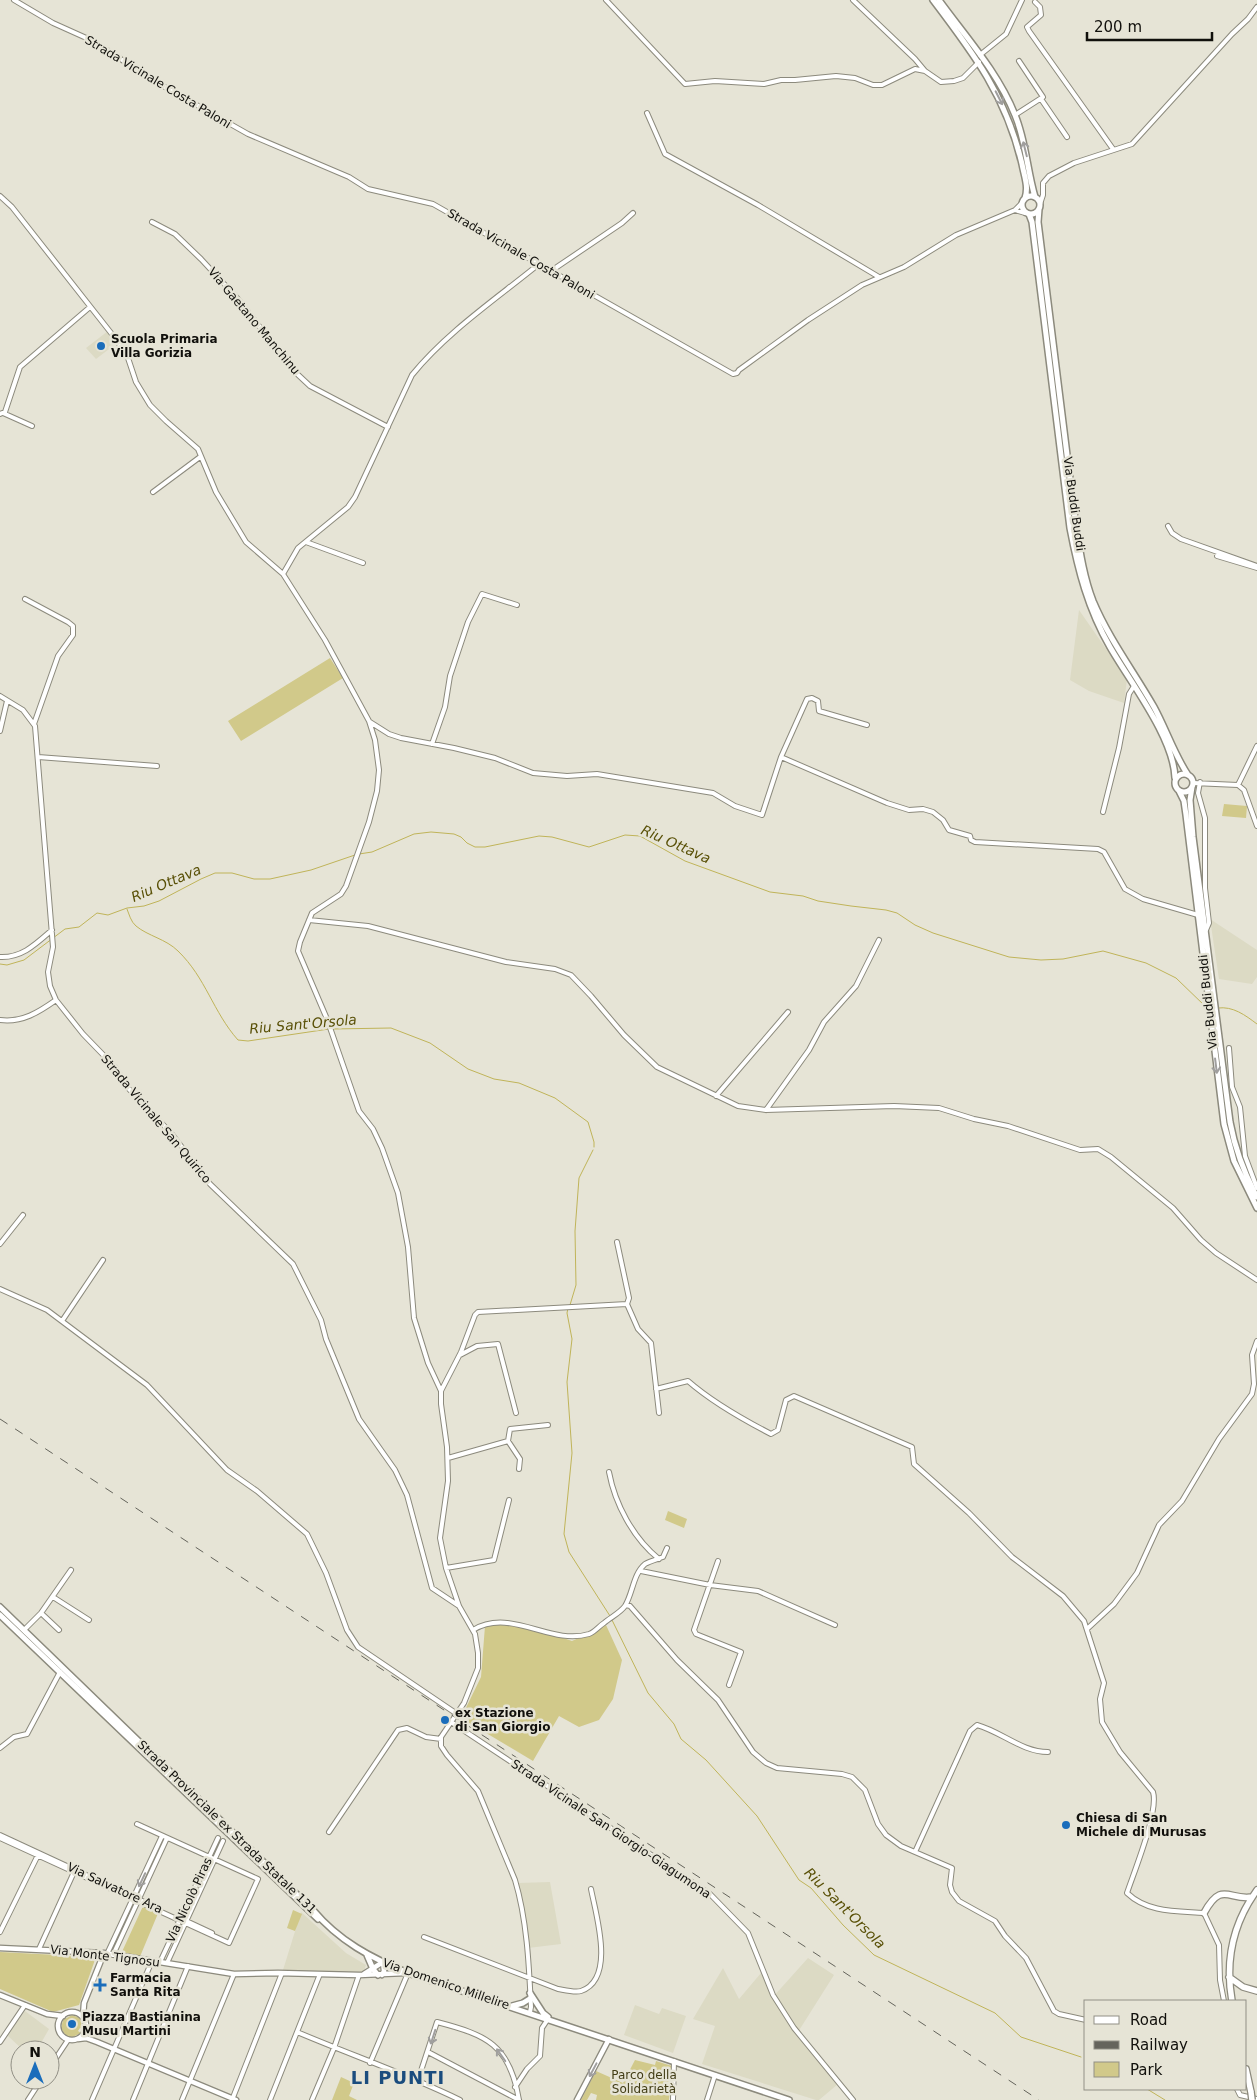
<svg xmlns="http://www.w3.org/2000/svg" width="1257" height="2100" font-family="'DejaVu Sans',sans-serif">
<style>
.built{fill:#dcdac4}
.green{fill:#d1c98a}
.lines{fill:none;stroke-linecap:round;stroke-linejoin:round}
.stream{stroke:#c0b459;stroke-width:1}
.minor-casing{stroke:#8c8a7d;stroke-width:6}
.tertiary-casing{stroke:#8c8a7d;stroke-width:7}
.secondary-casing{stroke:#8c8a7d;stroke-width:8}
.primary-casing{stroke:#8c8a7d;stroke-width:8}
.minor{stroke:#fff;stroke-width:4}
.tertiary{stroke:#fff;stroke-width:4.5}
.secondary{stroke:#fff;stroke-width:5}
.primary{stroke:#fff;stroke-width:5.5}
.rail{stroke:#65645c;stroke-width:1;stroke-dasharray:9 9;stroke-linecap:butt}
.primary-bridge-casing{stroke:#8c8a7d;stroke-width:8;stroke-linecap:butt}
.primary-bridge{stroke:#fff;stroke-width:5.5}
.oneway{stroke:#a09f9e}
.poi-dot{fill:#1a6dbb;stroke:#e6e4d6;stroke-width:2}
.labels{text-anchor:middle;stroke-width:5;stroke-linejoin:round;paint-order:stroke}
.street-label{font-size:12px;fill:#11100c;stroke:#e6e4d6}
.poi-label{font-size:12px;font-weight:bold;fill:#11100c;stroke:#e6e4d6;text-anchor:start}
.park-label{font-size:12px;fill:#423d16;stroke:#e6e4d6}
.water-label{font-size:14px;font-style:italic;fill:#595007;stroke:#e6e4d6}
.district-label{font-size:18px;font-weight:bold;letter-spacing:1px;fill:#1a4c7e;stroke:#e6e4d6}
</style>
<rect width="100%" height="100%" fill="#e6e4d6"/>
<path class="built" d="M 108,331 L 117,343 L 96,359 L 86,348 Z
M 1079,610 L 1127,679 L 1124,703 L 1089,691 L 1070,680 Z
M 1210,919 L 1257,950 L 1257,977 L 1252,984 L 1219,979 Z
M 550,1882 L 561,1944 L 528,1948 L 518,1883 Z
M 301,1912 L 346,1953 L 366,1965 L 363,1974 L 283,1970 Z
M 808,1958 L 834,1975 L 798,2032 L 838,2084 L 819,2100 L 816,2100 L 702,2064 L 715,2026 L 693,2019 L 723,1968 L 739,1999 L 761,1973 L 773,1997 Z
M 635,2005 L 659,2014 L 662,2008 L 686,2016 L 673,2053 L 624,2035 Z
M 25,2011 L 49,2029 L 37,2050 L 23,2050 L 7,2035 Z"/>
<path class="green" d="M 330,658 L 343,678 L 241,741 L 228,721 Z
M 1224,804 L 1247,806 L 1246,818 L 1222,816 Z
M 668,1511 L 687,1519 L 684,1528 L 665,1520 Z
M 492,1624 L 537,1629 L 572,1641 L 606,1625 L 622,1660 L 613,1699 L 599,1720 L 579,1727 L 559,1716 L 533,1761 L 461,1718 L 481,1677 L 485,1626 Z
M 144,1904 L 159,1911 L 139,1959 L 120,1956 Z
M 293,1910 L 302,1914 L 295,1931 L 287,1928 Z
M 0,1952 L 96,1957 L 79,2005 L 53,2012 L 0,1989 Z
M 72,2015 L 80,2018 L 83,2029 L 80,2028 L 78,2031 L 81,2033 L 71,2038 L 66,2036 L 61,2028 L 63,2020 Z
M 635,2060 L 655,2065 L 656,2061 L 672,2066 L 669,2100 L 596,2100 L 597,2095 L 591,2093 L 587,2100 L 581,2100 L 596,2071 L 623,2083 Z
M 341,2077 L 354,2083 L 349,2096 L 357,2100 L 332,2100 Z"/>
<g class="lines">
<path class="stream" d="M 359,854 L 372,852 L 414,834 L 431,832 L 454,834 L 461,837 L 467,843 L 475,847 L 485,847 L 539,836 L 552,837 L 589,847 L 625,835 L 640,836 L 685,861 L 770,892 L 803,896 L 818,901 L 851,906 L 886,910 L 897,913 L 915,925 L 933,933 L 1009,957 L 1041,960 L 1063,959 L 1103,951 L 1146,963 L 1176,978 L 1206,1007
M 127,909 C 129,914 131,922 136,926 C 148,936 166,939 178,951 C 206,978 213,1012 238,1040 L 248,1041 L 329,1029
M 0,964 L 7,965 L 24,960 L 65,929 L 79,927 L 97,913 L 108,915 L 127,908 L 144,906 L 159,901 L 201,879 L 215,873 L 232,873 L 254,879 L 270,879 L 311,870 L 355,855
M 1218,1008 C 1233,1006 1245,1015 1257,1024
M 333,1029 L 391,1028 L 430,1043 L 468,1069 L 494,1079 L 519,1083 L 555,1098 L 588,1122 L 594,1142 L 594,1147
M 570,1305 L 576,1285 L 575,1231 L 579,1178 L 593,1150
M 568,1308 L 567,1313 L 572,1339 L 567,1382 L 572,1453 L 564,1534 L 569,1552 L 610,1616
M 612,1620 L 648,1693 L 674,1724 L 681,1739 L 706,1760 L 757,1816 L 799,1880 L 811,1888 L 843,1925 L 874,1955 L 995,2013 L 1021,2037 L 1081,2057
M 1147,2089 L 1165,2100"/>
<g class="minor-casing">
<path id="minor" d="M 14,0 L 53,23 L 93,41 L 118,57 L 140,73 L 248,134 L 349,177 L 368,189 L 433,204 L 733,374 L 737,373 L 739,370 L 808,320 L 862,285 L 904,267 L 956,235 L 1015,210 L 1022,203
M 606,0 L 685,84 L 715,81 L 764,84 L 781,80 L 795,80 L 836,76 L 855,78 L 873,85 L 882,85 L 915,69 L 925,71 L 941,82 L 954,81 L 963,78 L 979,62
M 853,0 L 915,59 L 925,71
M 1035,2 L 1040,7 L 1041,15 L 1027,27 L 1029,31 L 1113,149
M 980,55 L 1006,34 L 1022,0
M 1041,99 L 1067,137
M 647,113 L 665,154 L 758,205 L 879,277
M 1015,115 L 1043,97 L 1019,61
M 0,196 L 12,207 L 115,338 L 128,358 L 136,382 L 150,405 L 166,421 L 198,449 L 216,492 L 246,542 L 283,574 L 325,640 L 369,721 L 375,740 L 379,770 L 377,791 L 369,822 L 346,886 L 341,894 L 312,913 L 300,942 L 298,951 L 327,1019 L 359,1111 L 373,1129 L 382,1148 L 398,1193 L 408,1247 L 414,1318 L 428,1363 L 441,1391 L 441,1404 L 447,1447 L 448,1481 L 440,1538 L 446,1568 L 459,1606 L 475,1634 L 478,1653 L 478,1668 L 464,1703 L 441,1737 L 441,1746 L 447,1755 L 478,1791 L 515,1880 C 527,1920 529,1965 531,2007 L 530,2012
M 1040,204 L 1043,195 L 1043,183 L 1049,176 L 1074,163 L 1132,144 L 1232,34 L 1248,19 L 1257,7
M 1015,210 L 1025,213
M 152,222 L 175,234 L 201,259 L 238,299 L 294,371 L 310,386 L 388,427
M 551,271 L 622,223 L 633,213
M 3,413 L 32,426
M 0,414 L 5,412 L 20,367 L 90,307
M 153,492 L 200,457
M 1168,526 L 1172,533 L 1181,539 L 1257,566
M 306,542 L 363,563
M 1217,556 L 1257,568
M 283,574 L 298,548 L 348,507 L 355,497 L 412,375 C 447,332 496,299 539,264
M 25,599 L 68,622 L 73,626 L 73,635 L 58,656 L 34,724
M 0,696 L 23,710 L 35,726 L 53,947 L 48,972 L 50,986 L 56,1000 L 83,1034 L 115,1067 L 128,1088 L 171,1133 L 210,1184 L 293,1264 L 321,1320 L 326,1339 L 359,1419 L 395,1470 L 407,1495 L 432,1588 L 459,1606
M 370,722 L 389,734 L 401,738 L 454,748 L 495,758 L 533,773 L 567,776 L 597,774 L 713,793 L 735,806 L 762,815 L 781,757 L 807,699 L 812,698 L 818,701 L 819,711 L 867,725
M 0,731 L 7,701
M 432,744 L 445,707 L 450,676 L 468,622 L 482,594 L 517,605
M 38,757 L 157,766
M 781,757 L 887,803 L 909,810 L 923,809 L 933,812 L 943,820 L 949,830 L 970,836 L 971,840 L 975,842 L 1098,849 L 1104,852 L 1125,889 L 1143,899 L 1198,915
M 1200,782 L 1198,793 L 1205,818 L 1205,888 L 1209,923 L 1206,930
M 1193,783 L 1238,785 L 1244,790 L 1257,826
M 1238,785 L 1257,746
M 1103,812 L 1119,748 L 1129,694 L 1134,686
M 309,920 L 368,926 L 506,962 L 555,969 L 571,975 L 591,996 L 624,1035 L 657,1067 L 738,1106 L 766,1110 L 894,1106 L 939,1108 L 974,1119 L 1008,1126 L 1080,1150 L 1098,1149 L 1111,1157 L 1173,1208 L 1201,1240 L 1216,1253 L 1257,1280
M 0,957 C 22,958 36,944 52,930
M 0,1020 C 22,1023 39,1012 56,1000
M 1229,1048 L 1232,1087 L 1240,1107 L 1245,1156 L 1257,1188
M 716,1096 L 788,1012
M 766,1110 L 809,1050 L 824,1022 L 856,986 L 879,940
M 617,1242 L 629,1298 L 627,1304
M 0,1244 L 23,1215
M 0,1289 L 47,1310 L 147,1385 L 227,1470 L 257,1491 L 307,1534 L 326,1573 L 347,1630 L 358,1647 L 457,1714
M 62,1321 L 103,1260
M 460,1355 L 477,1346 L 498,1344 L 516,1413
M 656,1389 L 688,1381 C 712,1402 742,1419 771,1434 L 778,1430 L 786,1400 L 794,1396 L 912,1447 L 914,1464 L 969,1513 L 1012,1557 L 1063,1596 L 1084,1621 L 1104,1683 L 1100,1699 L 1102,1722 L 1120,1752 L 1153,1792 C 1159,1811 1134,1872 1127,1893 C 1148,1913 1177,1911 1204,1913 L 1219,1945 L 1220,1980 L 1224,2001
M 441,1391 L 461,1352 L 475,1315 L 478,1312 L 627,1304 L 638,1329 L 651,1343 L 659,1413
M 508,1441 L 520,1459 L 519,1469
M 448,1458 L 508,1441 L 510,1429 L 548,1425
M 609,1472 C 615,1504 633,1538 659,1559
M 718,1561 L 694,1630 L 696,1634 L 741,1652 L 729,1685
M 446,1568 L 494,1560 L 509,1500
M 641,1571 L 710,1585 L 758,1591 L 835,1625
M 53,1597 L 89,1620
M 626,1605 L 630,1606 L 677,1660 L 718,1700 L 753,1752 L 766,1763 L 777,1768 L 842,1774 L 852,1777 L 865,1790 L 878,1824 L 886,1835 L 901,1846 L 952,1868 L 950,1885 L 952,1892 L 959,1901 L 995,1921 L 1005,1936 L 1026,1958 L 1054,2011 L 1059,2014 L 1086,2020
M 41,1613 L 59,1630
M 1087,1629 L 1114,1604 L 1137,1573 L 1159,1525 L 1182,1501 L 1219,1439 L 1252,1394 L 1254,1384 L 1252,1355 L 1257,1341
M 24,1630 L 41,1613 L 71,1570
M 473,1630 C 511,1607 550,1646 589,1634 C 595,1632 599,1626 604,1623 C 611,1617 620,1613 625,1606 C 633,1593 633,1574 645,1564 C 650,1561 658,1559 663,1557 L 667,1548
M 451,1722 L 710,1894 L 748,1933 L 773,1995 L 794,2028 L 853,2100
M 0,1748 L 14,1737 L 27,1734 L 60,1672
M 329,1832 L 398,1730 L 407,1728 L 426,1737 L 441,1739
M 0,1835 L 153,1906
M 0,1838 L 229,1943 L 258,1879 L 137,1824
M 915,1852 L 970,1731 L 977,1725 C 1002,1732 1022,1752 1048,1752
M 182,1919 L 212,1933
M 0,1932 L 38,1855
M 424,1937 L 558,1989 C 564,1990 575,1993 581,1991 C 616,1979 596,1915 591,1889
M 39,1949 L 74,1872
M 107,1954 L 162,1836
M 113,1955 L 167,1838
M 160,1962 L 218,1838
M 167,1963 L 223,1841
M 297,2032 C 351,2055 407,2074 460,2100
M 0,2042 L 25,2005
M 428,2052 L 519,2100
M 370,2063 L 408,1973
M 50,2067 L 68,2040
M 418,2080 L 437,2022 C 487,2035 510,2045 519,2100
M 515,2087 L 527,2069 L 540,2056 L 542,2028 L 548,2019
M 1237,2089 L 1240,2095 L 1257,2099
M 28,2100 L 41,2080
M 92,2100 L 152,1961
M 133,2100 L 188,1966
M 182,2100 L 234,1974
M 232,2100 L 282,1973
M 270,2100 L 320,1974
M 312,2100 L 334,2048 L 359,1975
M 673,2100 L 674,2061
M 707,2100 L 715,2075"/>
</g>
<g class="tertiary-casing">
<path id="tertiary" d="M 0,1948 L 104,1953 L 234,1974 L 278,1973 L 359,1975 L 406,1973
M 364,1974 L 383,1962 L 384,1971 L 382,1975
M 0,1995 L 47,2014 L 63,2016
M58 2026a14 14 0 1 1 28 0a14 14 0 1 1-28 0Z
M 83,2017 L 84,2003 L 104,1953
M 78,2039 L 86,2038 L 97,2042 L 236,2100
M 577,2100 L 609,2039"/>
</g>
<g class="secondary-casing">
<path id="secondary" d="M 933,0 C 974,54 1006,96 1022,164 C 1024,175 1029,187 1025,198
M 939,0 C 965,36 998,72 1015,115 C 1026,141 1027,170 1035,197
M1022 205a9 9 0 1 1 18 0a9 9 0 1 1-18 0Z
M 1039,209 L 1038,222 L 1076,527 C 1080,552 1084,578 1093,601 C 1109,639 1134,672 1154,707 C 1166,729 1174,754 1188,775
M 1029,214 L 1032,222 L 1070,528 C 1078,570 1088,609 1110,647 C 1130,682 1174,738 1175,778
M1175 783a9 9 0 1 1 18 0a9 9 0 1 1-18 0Z
M 1192,787 L 1190,800 L 1193,837 L 1230,1122 C 1235,1149 1244,1173 1257,1197
M 1179,791 L 1184,801 L 1186,815 L 1224,1124 L 1234,1161 L 1257,1208
M 0,1607 L 313,1910 C 339,1941 371,1958 408,1973 L 789,2100
M 0,1615 L 318,1919
M 367,1955 L 373,1969 L 378,1975
M 530,1993 L 543,2013 L 548,2017
M 512,2006 L 523,2003 L 531,1998"/>
</g>
<g class="primary-casing">
<path id="primary" d="M 1204,1913 C 1222,1880 1229,1901 1252,1897
M 1229,1977 L 1243,1987 L 1257,1991
M 1232,2001 C 1225,1961 1233,1923 1257,1890
M 1246,2069 L 1251,2092"/>
</g>
<use href="#minor" class="minor"/>
<use href="#tertiary" class="tertiary"/>
<use href="#secondary" class="secondary"/>
<use href="#primary" class="primary"/>
<path class="rail" d="M 0,1419 L 1039,2100"/>
<g class="primary-bridge-casing">
<path id="primary-bridge" d="M 1251,2092 L 1252,2100"/>
</g>
<use href="#primary-bridge" class="primary-bridge"/>
</g>
<defs><path id="oneway-shaft" d="M-6 0H5M1.5-3L5.5 0L1.5 3" fill="none" stroke-width="1.6" stroke-linecap="round" stroke-linejoin="round" transform="scale(1.25)"/></defs>
<g class="oneway">
<use href="#oneway-shaft" transform="translate(999 98) rotate(63)"/>
<use href="#oneway-shaft" transform="translate(1025 149) rotate(-104)"/>
<use href="#oneway-shaft" transform="translate(1216 1066) rotate(83)"/>
<use href="#oneway-shaft" transform="translate(142 1880) rotate(115)"/>
<use href="#oneway-shaft" transform="translate(433 2037) rotate(108)"/>
<use href="#oneway-shaft" transform="translate(501 2055) rotate(-125)"/>
<use href="#oneway-shaft" transform="translate(593 2070) rotate(118)"/>
</g>
<g class="poi-dot">
<circle cx="101" cy="346" r="5"/>
<circle cx="445" cy="1720" r="5"/>
<circle cx="1066" cy="1825" r="5"/>
<path d="M97.5 1977.5h5v5h5v5h-5v5h-5v-5h-5v-5h5z"/>
<circle cx="72" cy="2024" r="5"/>
</g>
<g class="labels">
<g class="street-label">
<text transform="translate(158 82) rotate(31)" y="4">Strada Vicinale Costa Paloni</text>
<text transform="translate(521 254) rotate(30)" y="4">Strada Vicinale Costa Paloni</text>
<text transform="translate(254 321) rotate(50)" y="4">Via Gaetano Manchinu</text>
<text transform="translate(1074 504) rotate(82)" y="4">Via Buddi Buddi</text>
<text transform="translate(1208 1002) rotate(-96)" y="4">Via Buddi Buddi</text>
<text transform="translate(156 1119) rotate(50)" y="4">Strada Vicinale San Quirico</text>
<text transform="translate(227 1827) rotate(44)" y="4">Strada Provinciale ex Strada Statale 131</text>
<text transform="translate(611 1829) rotate(34)" y="4">Strada Vicinale San Giorgio-Giagumona</text>
<text transform="translate(115 1888) rotate(25)" y="4">Via Salvatore Ara</text>
<text transform="translate(189 1900) rotate(-65)" y="4">Via Nicolò Piras</text>
<text transform="translate(105 1956) rotate(7)" y="4">Via Monte Tignosu</text>
<text transform="translate(446 1984) rotate(19)" y="4">Via Domenico Millelire</text>
</g>
<g class="poi-label">
<text x="111" y="343">Scuola Primaria<tspan x="111" dy="14">Villa Gorizia</tspan></text>
<text x="455" y="1717">ex Stazione<tspan x="455" dy="14">di San Giorgio</tspan></text>
<text x="1076" y="1822">Chiesa di San<tspan x="1076" dy="14">Michele di Murusas</tspan></text>
<text x="110" y="1982">Farmacia<tspan x="110" dy="14">Santa Rita</tspan></text>
<text x="82" y="2021">Piazza Bastianina<tspan x="82" dy="14">Musu Martini</tspan></text>
</g>
<g class="park-label">
<text x="644" y="2079">Parco della<tspan x="644" dy="14">Solidarietà</tspan></text>
</g>
<g class="water-label">
<text transform="translate(676 844) rotate(24)" y="5">Riu Ottava</text>
<text transform="translate(166 883) rotate(-23)" y="5">Riu Ottava</text>
<text transform="translate(303 1024) rotate(-5)" y="5">Riu Sant'Orsola</text>
<text transform="translate(845 1908) rotate(45)" y="5">Riu Sant'Orsola</text>
</g>
<g class="district-label">
<text x="398" y="2084">LI PUNTI</text>
</g>
</g>
<rect x="1084" y="2000" width="162" height="90" fill="#e6e4d6" stroke="#918f85"/>
<rect x="1094" y="2016" width="25" height="8" fill="#ffffff" stroke="#918f85"/>
<text x="1130" y="2025" font-size="15" fill="#11100c">Road</text>
<rect x="1094" y="2041" width="25" height="8" fill="#65645c" stroke="#918f85"/>
<text x="1130" y="2050" font-size="15" fill="#11100c">Railway</text>
<rect x="1094" y="2062" width="25" height="15" fill="#d1c98a" stroke="#918f85"/>
<text x="1130" y="2075" font-size="15" fill="#11100c">Park</text>
<g transform="translate(35 2065)"><circle r="24" fill="#e6e4d6" stroke="#918f85"/>
<path d="M0-4L9 19L0 12L-9 19Z" fill="#1a6dbb"/>
<text y="-8" font-size="14" font-weight="bold" text-anchor="middle" fill="#11100c">N</text>
</g>
<path d="M1087 32v8h125v-8" fill="none" stroke="#11100c" stroke-width="2.5"/>
<text x="1094" y="32" font-size="15" fill="#11100c" stroke="#e6e4d6" stroke-width="4" paint-order="stroke">200 m</text>
</svg>
